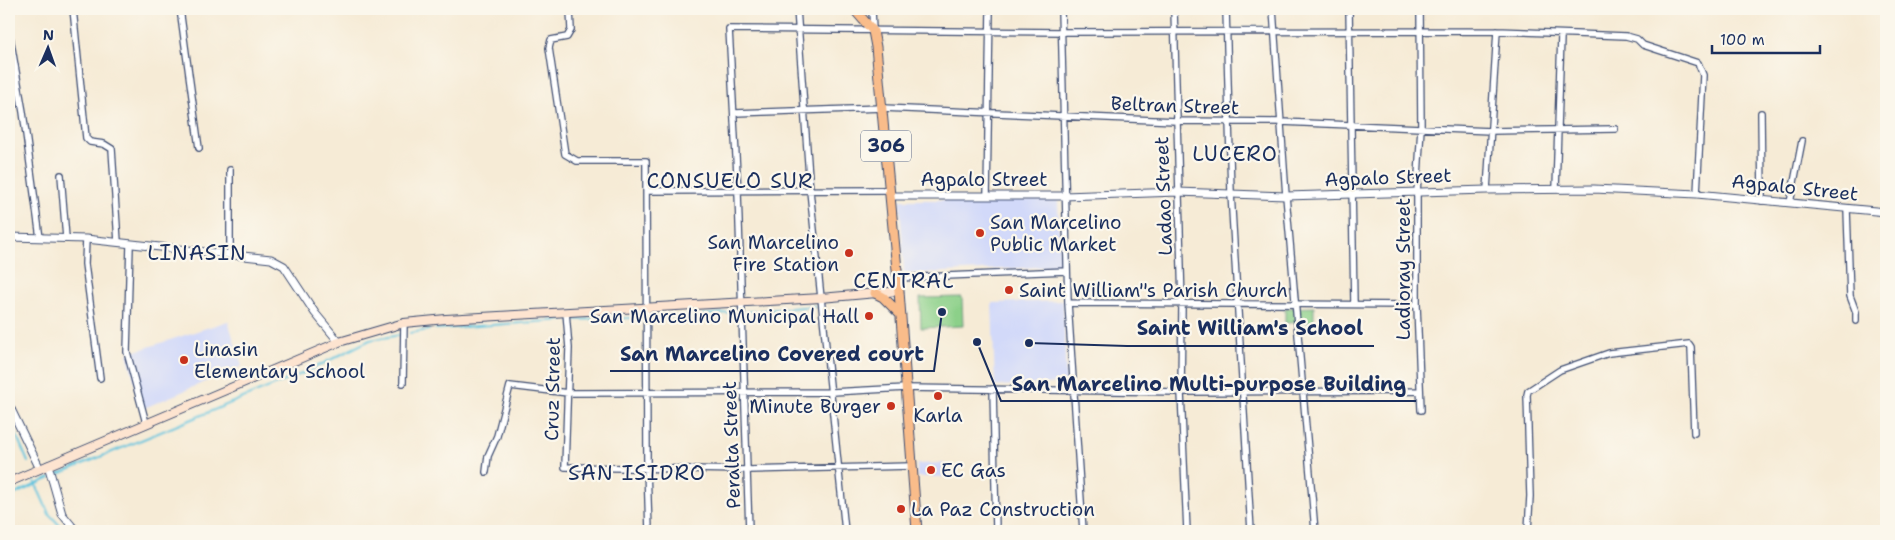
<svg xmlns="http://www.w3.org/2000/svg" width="1895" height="540" font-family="'Shantell Sans',sans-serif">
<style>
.built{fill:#d2d9f9}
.green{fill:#8cd089;stroke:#548074}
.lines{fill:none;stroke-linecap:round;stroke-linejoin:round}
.stream{stroke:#61c5df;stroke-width:2}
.minor-casing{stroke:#3c4b70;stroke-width:8}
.tertiary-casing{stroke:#3c4b70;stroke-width:9}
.secondary-casing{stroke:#3c4b70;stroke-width:10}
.primary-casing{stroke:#3c4b70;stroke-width:11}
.minor{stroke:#fff;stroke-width:5.5}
.tertiary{stroke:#fff;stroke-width:7}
.secondary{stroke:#fde4d0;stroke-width:8}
.primary{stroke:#f9bc8a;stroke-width:9}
.poi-dot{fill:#c8321e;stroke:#fbf7ec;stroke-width:2}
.labels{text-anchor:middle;stroke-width:4.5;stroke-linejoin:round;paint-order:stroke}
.shield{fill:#fbf7ec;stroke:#5e6b89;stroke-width:1}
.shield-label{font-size:18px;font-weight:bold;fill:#1b2f5e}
.street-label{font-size:19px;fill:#1b2f5e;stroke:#fbf7ec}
.poi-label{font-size:19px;fill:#1b2f5e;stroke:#fbf7ec;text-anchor:start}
.quarter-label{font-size:21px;letter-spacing:1px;fill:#1b2f5e;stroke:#fbf7ec}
.leader{fill:none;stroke:#1b2f5e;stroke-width:2}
.callout-dot{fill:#1b2f5e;stroke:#fbf7ec;stroke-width:2}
.callout-label{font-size:20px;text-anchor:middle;font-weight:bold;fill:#1b2f5e;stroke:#fbf7ec;stroke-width:4.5;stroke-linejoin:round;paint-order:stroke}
</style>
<rect width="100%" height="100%" fill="#fbf7ec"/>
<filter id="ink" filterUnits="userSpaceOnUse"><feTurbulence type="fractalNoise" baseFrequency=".02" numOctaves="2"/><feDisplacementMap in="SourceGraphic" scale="10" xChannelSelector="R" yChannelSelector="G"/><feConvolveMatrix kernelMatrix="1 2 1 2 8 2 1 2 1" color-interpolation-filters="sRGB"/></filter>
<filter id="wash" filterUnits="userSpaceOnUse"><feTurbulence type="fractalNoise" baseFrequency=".0096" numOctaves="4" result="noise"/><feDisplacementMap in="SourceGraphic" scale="20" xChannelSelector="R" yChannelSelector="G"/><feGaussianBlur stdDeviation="1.12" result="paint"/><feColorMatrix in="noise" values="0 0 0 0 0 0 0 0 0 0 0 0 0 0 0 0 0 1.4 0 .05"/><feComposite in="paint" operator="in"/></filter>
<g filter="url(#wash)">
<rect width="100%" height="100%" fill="#f6ebd6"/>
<path class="built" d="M 900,200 L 1058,200 L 1060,266 L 904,274 Z
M 1063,301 L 1066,383 L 995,386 L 992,303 Z
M 228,321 L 242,366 L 142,409 L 127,354 Z
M 944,463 L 944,477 L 917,477 L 917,464 Z"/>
<path class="green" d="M 962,297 L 963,326 L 921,328 L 920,298 Z
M 1314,307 L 1314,322 L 1285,323 L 1285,308 Z"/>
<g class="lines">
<path class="stream" d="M 745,312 L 815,306
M 702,315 L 740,312
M 568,320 L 693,316
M 436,329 L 564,320
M 410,333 L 429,330
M 9,418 L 28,462
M 54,476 L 306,372 L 370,340 L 401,335
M 34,480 L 49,514 L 65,531
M 9,497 L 50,478"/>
</g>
</g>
<g filter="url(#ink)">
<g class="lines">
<g class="minor-casing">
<path id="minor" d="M 73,9 L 86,138 L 90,142 L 104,144 L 112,149 L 118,242
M 180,9 L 199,148
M 570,9 L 571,30 L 567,37 L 551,40 L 549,48 L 565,154 L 577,161 L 646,161 L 647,468 L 649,531
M 797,9 L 810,191 L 845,531
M 872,9 L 873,31
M 1061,9 L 1068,303 L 1083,531
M 1174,9 L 1182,305 L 1181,392 L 1187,531
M 1226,9 L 1231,193 L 1251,531
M 1273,9 L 1286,196 L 1315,531
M 1349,9 L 1354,304
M 1420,9 L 1421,128 L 1417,193 L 1417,305 L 1421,410
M 9,31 L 23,112 L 40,238
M 735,113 L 883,108 L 1176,121 L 1281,122 L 1491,131 L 1615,129
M 1761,113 L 1762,201
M 61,175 L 66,238
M 1556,189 L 1561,36
M 1487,190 L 1497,31
M 647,191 L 890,190
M 987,196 L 990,9
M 1790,203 L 1802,141
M 1847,209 L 1850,296 L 1856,312 L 1856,321
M 86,239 L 85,264 L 100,378
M 130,245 L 127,352 L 146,423
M 230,256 L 230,170
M 898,278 L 1067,271
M 1068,303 L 1417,305
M 566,312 L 569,348 L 565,467 L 747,470 L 912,466
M 403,383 L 404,323
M 993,389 L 996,531
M 486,472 L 488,456 L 497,436 L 510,386 L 568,393 L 832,392 L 906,388 L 1181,392 L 1420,391
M 749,531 L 738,192 L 729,29 L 1062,32 L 1497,31 L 1626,36 L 1637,39 L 1643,45 L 1698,63 L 1703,75 L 1697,194
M 1528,531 L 1530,496 L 1527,395 L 1528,391 L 1560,370 L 1609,353 L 1689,344 L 1691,347 L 1694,433"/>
</g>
<g class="tertiary-casing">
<path id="tertiary" d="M 890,196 L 1064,196 L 1178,192 L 1286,196 L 1487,190 L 1594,189 L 1697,194 L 1886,212
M 9,237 L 86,239 L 271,259 L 284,266 L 315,313 L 339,342
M 9,405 L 40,469
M 48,465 L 62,514 L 76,531"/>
</g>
<g class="secondary-casing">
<path id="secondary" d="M 9,482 L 339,342 L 404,323 L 446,319 L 821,298 L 899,291"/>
</g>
<g class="primary-casing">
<path id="primary" d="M 854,9 L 873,31 L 876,47 L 899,291 L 917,531
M 875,293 L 883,297 L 901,315"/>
</g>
<use href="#minor" class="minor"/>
<use href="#tertiary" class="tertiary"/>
<use href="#secondary" class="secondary"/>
<use href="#primary" class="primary"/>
</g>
</g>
<g class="poi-dot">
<circle cx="980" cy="233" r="5"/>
<circle cx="849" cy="253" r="5"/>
<circle cx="1009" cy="290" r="5"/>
<circle cx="869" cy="316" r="5"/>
<circle cx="184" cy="360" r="5"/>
<circle cx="938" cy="396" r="5"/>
<circle cx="891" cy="406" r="5"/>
<circle cx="931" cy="470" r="5"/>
<circle cx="901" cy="509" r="5"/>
</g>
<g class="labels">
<rect class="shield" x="861" y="130.5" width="50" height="31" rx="4"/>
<g class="shield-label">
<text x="886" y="152">306</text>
</g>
<g class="street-label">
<text transform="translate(1175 105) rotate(2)" y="7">Beltran Street</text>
<text transform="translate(1388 177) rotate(-2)" y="7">Agpalo Street</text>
<text x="984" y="186">Agpalo Street</text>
<text transform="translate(1795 187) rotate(6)" y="7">Agpalo Street</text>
<text transform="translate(1163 196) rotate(-92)" y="7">Ladao Street</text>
<text transform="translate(1403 269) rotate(-90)" y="7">Ladioray Street</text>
<text transform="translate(552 389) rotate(-89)" y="7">Cruz Street</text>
<text transform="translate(731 445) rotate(-92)" y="7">Peralta Street</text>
</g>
<g class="poi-label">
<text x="990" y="229">San Marcelino<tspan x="990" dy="22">Public Market</tspan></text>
<text x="839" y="249" text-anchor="end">San Marcelino<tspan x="839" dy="22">Fire Station</tspan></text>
<text x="1019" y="297">Saint William"s Parish Church</text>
<text x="859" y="323" text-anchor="end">San Marcelino Municipal Hall</text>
<text x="194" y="356">Linasin<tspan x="194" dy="22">Elementary School</tspan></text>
<text x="881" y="413" text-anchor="end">Minute Burger</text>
<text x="938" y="422" text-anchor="middle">Karla</text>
<text x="941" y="477">EC Gas</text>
<text x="911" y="516">La Paz Construction</text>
</g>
<g class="quarter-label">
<text x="1235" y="161">LUCERO</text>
<text x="730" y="188">CONSUELO SUR</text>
<text x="197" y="260">LINASIN</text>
<text x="904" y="288">CENTRAL</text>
<text x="637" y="480">SAN ISIDRO</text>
</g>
</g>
<path class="leader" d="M1029 343L1127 346H1374M942 312L934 371H610M977 342L1001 401H1416"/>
<g class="callout-dot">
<circle cx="1029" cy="343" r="5"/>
<circle cx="942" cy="312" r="5"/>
<circle cx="977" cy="342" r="5"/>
</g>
<g class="callout-label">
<text x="1250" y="335">Saint William's School</text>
<text x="772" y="361">San Marcelino Covered court</text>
<text x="1209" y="391">San Marcelino Multi-purpose Building</text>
</g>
<rect width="1895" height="540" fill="none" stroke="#fbf7ec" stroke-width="30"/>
<g transform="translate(48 48) rotate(2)" stroke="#fbf7ec" stroke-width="4" paint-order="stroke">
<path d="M0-4L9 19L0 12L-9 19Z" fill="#1b2f5e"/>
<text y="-8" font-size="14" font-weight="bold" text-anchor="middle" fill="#1b2f5e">N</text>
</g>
<path d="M1712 45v8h108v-8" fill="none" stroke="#1b2f5e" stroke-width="2.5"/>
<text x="1720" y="45" font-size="15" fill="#1b2f5e" stroke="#fbf7ec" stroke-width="4" paint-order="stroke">100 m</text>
</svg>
